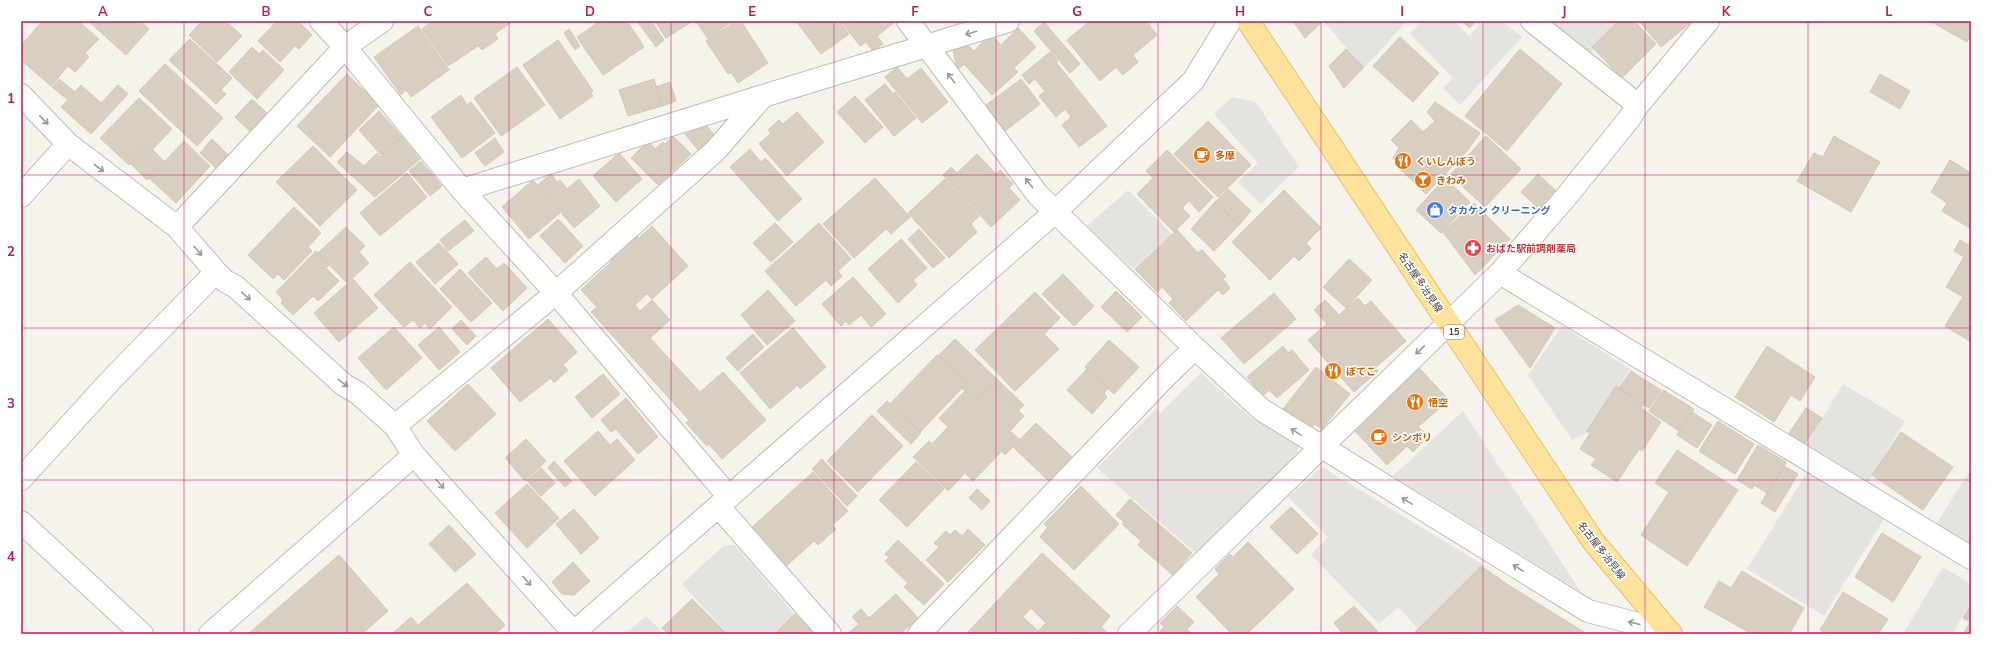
<svg xmlns="http://www.w3.org/2000/svg" width="1992" height="655" font-family="Mulish,'Noto Sans JP',sans-serif">
<style>
.parking{fill:#e5e3e0}
.building{fill:#d8cfc1;stroke:#d3c7b4;fill-rule:evenodd}
.lines{fill:none;stroke-linecap:round;stroke-linejoin:round}
.minor-casing{stroke:#c2bbae;stroke-width:24}
.major-casing{stroke:#e6c16a;stroke-width:24}
.minor{stroke:#fff;stroke-width:22}
.major{stroke:#ffe39c;stroke-width:22}
.oneway{stroke:#9c9892}
.grid{fill:none;stroke:#c2185b;stroke-width:1;stroke-opacity:0.55}
.labels{text-anchor:middle;stroke-width:3;stroke-linejoin:round;paint-order:stroke}
.shield{fill:#fff;stroke:#817c74;stroke-width:1}
.shield-label{font-size:9px;font-weight:bold;fill:#4b4439}
.food-label{font-size:10px;font-weight:bold;fill:#c56008;stroke:#fff;text-anchor:start}
.shop-label{font-size:10px;font-weight:bold;fill:#366cbe;stroke:#fff;text-anchor:start}
.health-label{font-size:10px;font-weight:bold;fill:#be3a42;stroke:#fff;text-anchor:start}
.street-label{font-size:10px;fill:#4b4439;stroke:#fff}
.neatline{fill:none;stroke:#c2185b;stroke-width:1.5}
.grid-label{font-size:13px;text-anchor:middle;font-weight:bold;fill:#c2185b}
</style>
<rect width="100%" height="100%" fill="#f6f3ec"/>
<path class="parking" d="M 1325,21 L 1407,21 L 1364,68 L 1324,22 Z
M 1421,21 L 1453,21 L 1470,36 L 1483,21 L 1502,21 L 1522,37 L 1460,105 L 1443,88 L 1453,78 L 1410,34 Z
M 1552,21 L 1626,21 L 1589,54 Z
M 1232,97 L 1256,102 L 1299,167 L 1261,204 L 1238,182 L 1258,163 L 1214,114 Z
M 1128,190 L 1172,234 L 1133,269 L 1087,226 Z
M 1562,326 L 1630,369 L 1590,432 L 1572,440 L 1528,375 Z
M 1201,373 L 1251,418 L 1299,444 L 1297,454 L 1197,554 L 1097,468 L 1157,408 L 1160,413 Z
M 1843,384 L 1905,421 L 1867,484 L 1805,446 Z
M 1463,411 L 1581,592 L 1393,476 Z
M 1322,467 L 1485,566 L 1419,630 L 1398,607 L 1379,624 L 1311,555 L 1328,537 L 1288,497 Z
M 1971,469 L 1971,548 L 1935,526 Z
M 1807,472 L 1884,519 L 1824,616 L 1747,569 Z
M 735,545 L 796,616 L 778,634 L 728,634 L 682,584 L 723,546 Z
M 1943,567 L 1971,584 L 1971,602 L 1952,634 L 1903,634 Z
M 646,616 L 664,634 L 625,634 Z"/>
<path class="building" d="M 42,21 L 78,21 L 99,39 L 85,53 L 89,57 L 75,72 L 68,66 L 51,86 L 21,60 L 21,46 Z
M 88,21 L 140,21 L 149,29 L 126,55 Z
M 202,21 L 226,21 L 242,36 L 217,62 L 189,35 Z
M 277,21 L 298,21 L 312,35 L 299,49 L 295,46 L 280,62 L 258,41 Z
M 433,21 L 509,21 L 510,23 L 495,34 L 498,39 L 482,50 L 478,46 L 448,66 L 422,29 Z
M 596,21 L 627,21 L 644,47 L 603,75 L 577,37 L 596,24 L 594,22 Z
M 637,21 L 651,21 L 664,40 L 656,47 Z
M 655,21 L 691,21 L 691,22 L 666,38 Z
M 696,21 L 732,21 L 708,39 Z
M 736,21 L 741,21 L 768,63 L 738,83 L 731,72 L 728,74 L 706,41 Z
M 796,21 L 839,21 L 849,34 L 821,54 Z
M 841,21 L 896,21 L 877,36 L 883,44 L 873,51 L 866,42 L 860,46 Z
M 1090,21 L 1146,21 L 1157,35 L 1133,55 L 1138,62 L 1123,75 L 1116,67 L 1100,81 L 1067,40 Z
M 1293,21 L 1318,21 L 1321,23 L 1305,38 Z
M 1461,21 L 1475,21 L 1470,28 Z
M 1618,21 L 1634,21 L 1656,44 L 1622,78 L 1592,47 Z
M 1639,21 L 1687,21 L 1689,24 L 1661,47 Z
M 1930,21 L 1971,21 L 1971,35 L 1967,42 Z
M 1044,22 L 1080,64 L 1070,73 L 1034,31 Z
M 418,26 L 449,70 L 411,97 L 406,90 L 401,95 L 374,57 Z
M 1018,28 L 1036,47 L 1014,68 L 1018,72 L 992,95 L 964,64 L 957,71 L 953,48 L 969,46 L 974,51 L 990,34 L 1001,45 Z
M 569,29 L 580,46 L 575,50 L 564,33 Z
M 1400,37 L 1439,73 L 1413,102 L 1373,66 Z
M 190,39 L 232,78 L 221,90 L 226,94 L 216,104 L 169,60 Z
M 558,40 L 593,91 L 590,93 L 593,96 L 560,119 L 523,65 Z
M 252,47 L 259,54 L 263,50 L 284,70 L 257,99 L 229,72 Z
M 1346,49 L 1364,67 L 1344,88 L 1329,66 Z
M 1520,49 L 1562,84 L 1507,151 L 1465,116 Z
M 1050,52 L 1058,61 L 1056,62 L 1107,126 L 1079,147 L 1062,125 L 1071,117 L 1065,109 L 1056,117 L 1039,96 L 1045,91 L 1035,79 L 1029,84 L 1022,75 Z
M 165,64 L 223,118 L 197,146 L 139,91 Z
M 517,67 L 545,105 L 501,136 L 474,98 Z
M 897,67 L 907,79 L 921,68 L 948,102 L 922,123 L 885,77 Z
M 347,74 L 379,105 L 330,157 L 297,126 Z
M 1880,74 L 1910,91 L 1900,109 L 1870,92 Z
M 59,79 L 75,92 L 81,85 L 101,103 L 118,85 L 128,94 L 91,134 L 61,107 L 68,100 L 52,87 Z
M 654,79 L 662,106 L 628,116 L 619,90 Z
M 1021,79 L 1040,104 L 1005,131 L 986,105 Z
M 670,82 L 676,101 L 662,106 L 656,87 Z
M 885,84 L 893,94 L 895,92 L 916,118 L 894,136 L 865,100 Z
M 461,95 L 467,105 L 471,102 L 495,133 L 462,158 L 431,117 Z
M 855,96 L 883,127 L 865,143 L 837,112 Z
M 139,98 L 172,129 L 148,154 L 143,149 L 129,165 L 100,138 Z
M 252,99 L 269,115 L 252,133 L 235,117 Z
M 1435,102 L 1480,133 L 1467,151 L 1426,194 L 1396,165 L 1398,163 L 1393,158 L 1399,148 L 1391,140 L 1411,120 L 1423,132 L 1435,121 L 1427,112 Z
M 379,111 L 402,137 L 381,155 L 359,130 Z
M 797,112 L 824,142 L 787,176 L 759,144 L 771,133 L 768,130 L 779,120 L 783,124 Z
M 1208,121 L 1251,165 L 1218,197 L 1174,154 Z
M 707,126 L 715,136 L 698,150 L 685,134 Z
M 673,136 L 691,154 L 658,185 L 631,158 L 648,141 L 655,149 L 663,142 L 665,144 Z
M 1486,136 L 1521,169 L 1485,207 L 1450,175 Z
M 1834,136 L 1880,162 L 1851,212 L 1797,181 L 1814,153 L 1823,157 Z
M 402,137 L 420,159 L 375,197 L 337,162 L 347,152 L 364,166 L 377,153 L 380,157 Z
M 495,138 L 504,152 L 485,166 L 475,153 Z
M 212,139 L 228,155 L 216,168 L 200,153 Z
M 184,141 L 210,166 L 176,203 L 149,178 Z
M 313,146 L 357,190 L 320,226 L 276,182 Z
M 143,149 L 148,154 L 152,149 L 164,161 L 147,180 L 130,163 Z
M 750,149 L 761,162 L 765,158 L 802,199 L 778,221 L 730,167 Z
M 1167,150 L 1213,197 L 1199,212 L 1189,201 L 1182,208 L 1190,216 L 1174,232 L 1137,194 L 1153,178 L 1146,171 Z
M 619,153 L 642,179 L 616,202 L 593,176 Z
M 977,154 L 996,174 L 1000,170 L 1013,184 L 1009,188 L 1020,200 L 991,227 L 943,175 L 951,167 L 957,173 Z
M 1950,160 L 1971,173 L 1971,229 L 1942,211 L 1947,203 L 1931,192 Z
M 421,161 L 442,186 L 430,196 L 409,171 Z
M 407,173 L 427,197 L 380,236 L 360,213 Z
M 551,174 L 557,182 L 560,180 L 567,189 L 579,179 L 600,206 L 574,228 L 538,185 Z
M 1538,174 L 1558,193 L 1540,210 L 1521,192 Z
M 875,178 L 910,217 L 891,234 L 886,229 L 854,258 L 823,224 Z
M 1445,178 L 1470,202 L 1441,233 L 1416,210 Z
M 945,179 L 979,216 L 971,224 L 977,232 L 949,258 L 908,213 Z
M 533,180 L 560,213 L 529,239 L 502,207 Z
M 1228,189 L 1251,211 L 1239,225 L 1215,202 Z
M 1284,190 L 1321,228 L 1306,243 L 1311,249 L 1299,261 L 1294,256 L 1270,280 L 1232,242 Z
M 1215,202 L 1239,225 L 1214,251 L 1191,229 Z
M 1474,203 L 1510,239 L 1475,275 L 1443,232 Z
M 294,207 L 321,233 L 308,247 L 312,251 L 284,280 L 278,274 L 273,279 L 248,255 Z
M 558,219 L 583,246 L 565,263 L 540,236 Z
M 465,220 L 474,231 L 448,251 L 440,240 Z
M 775,223 L 793,242 L 771,262 L 753,243 Z
M 819,223 L 851,259 L 838,271 L 842,276 L 831,286 L 826,280 L 796,306 L 765,271 Z
M 652,226 L 688,266 L 652,299 L 647,294 L 635,305 L 640,311 L 652,300 L 670,320 L 650,338 L 700,392 L 723,372 L 766,420 L 722,459 L 709,444 L 707,446 L 686,423 L 689,420 L 591,312 L 597,307 L 581,290 L 612,261 L 609,258 L 635,234 L 639,238 Z
M 346,227 L 365,246 L 359,252 L 369,263 L 347,283 L 318,253 Z
M 919,229 L 945,258 L 933,268 L 908,239 Z
M 1177,230 L 1198,253 L 1202,250 L 1226,276 L 1223,279 L 1230,288 L 1223,295 L 1218,290 L 1186,321 L 1169,303 L 1173,299 L 1162,287 L 1157,292 L 1135,269 Z
M 901,239 L 927,268 L 913,280 L 917,285 L 898,303 L 868,269 Z
M 1960,240 L 1968,245 L 1971,240 L 1971,342 L 1945,326 L 1963,297 L 1946,287 L 1964,257 L 1954,251 Z
M 439,243 L 458,264 L 435,284 L 416,262 Z
M 316,251 L 329,265 L 326,268 L 339,281 L 318,301 L 313,296 L 293,315 L 281,303 L 283,300 L 276,292 Z
M 486,257 L 497,269 L 504,263 L 527,288 L 503,311 L 468,273 Z
M 1349,259 L 1372,280 L 1346,308 L 1323,287 Z
M 410,262 L 452,307 L 430,329 L 425,323 L 420,328 L 413,320 L 404,327 L 374,295 Z
M 460,269 L 492,303 L 471,322 L 440,289 Z
M 1063,274 L 1094,306 L 1074,326 L 1042,294 Z
M 853,277 L 886,314 L 871,327 L 861,315 L 849,325 L 846,321 L 841,326 L 822,304 Z
M 353,279 L 378,308 L 339,342 L 314,313 Z
M 768,290 L 795,321 L 767,345 L 741,315 Z
M 1116,291 L 1142,317 L 1127,332 L 1101,307 Z
M 1035,292 L 1060,318 L 1044,334 L 1059,349 L 1015,391 L 975,350 Z
M 1274,293 L 1296,319 L 1244,364 L 1221,338 Z
M 1358,298 L 1365,306 L 1371,301 L 1406,341 L 1375,368 L 1378,371 L 1354,392 L 1308,340 L 1327,324 L 1314,310 L 1325,300 L 1339,315 Z
M 1518,305 L 1555,328 L 1530,368 L 1495,320 Z
M 548,319 L 577,352 L 563,365 L 568,370 L 554,383 L 551,378 L 520,402 L 491,368 Z
M 461,320 L 476,336 L 467,345 L 452,329 Z
M 394,327 L 422,358 L 386,390 L 358,358 Z
M 439,327 L 460,352 L 439,370 L 418,345 Z
M 793,328 L 826,367 L 800,389 L 798,385 L 770,409 L 740,373 Z
M 753,334 L 764,347 L 738,371 L 726,358 Z
M 955,339 L 1024,405 L 1018,411 L 991,385 L 976,401 L 962,388 L 967,383 L 938,356 Z
M 1109,340 L 1139,367 L 1114,394 L 1085,367 Z
M 1283,346 L 1288,353 L 1292,350 L 1309,370 L 1277,398 L 1269,390 L 1263,396 L 1247,377 Z
M 1767,346 L 1815,377 L 1800,401 L 1791,395 L 1774,422 L 1735,397 Z
M 937,355 L 967,383 L 920,432 L 890,404 Z
M 1316,367 L 1350,394 L 1322,429 L 1315,424 L 1309,430 L 1283,409 Z
M 1419,368 L 1449,400 L 1418,427 L 1428,436 L 1413,452 L 1407,446 L 1387,465 L 1353,429 Z
M 1087,369 L 1108,388 L 1104,393 L 1107,397 L 1092,414 L 1067,390 Z
M 1631,371 L 1661,390 L 1649,408 L 1619,388 Z
M 603,374 L 620,394 L 592,418 L 575,397 Z
M 468,384 L 496,414 L 455,451 L 427,421 Z
M 991,385 L 1024,416 L 1010,431 L 1020,440 L 1005,455 L 1002,451 L 973,481 L 933,443 L 948,427 L 939,418 L 965,391 L 976,401 Z
M 1616,386 L 1644,405 L 1641,408 L 1661,422 L 1642,451 L 1639,449 L 1617,482 L 1591,465 L 1596,459 L 1580,449 L 1590,433 L 1587,431 Z
M 1663,390 L 1694,409 L 1679,431 L 1649,411 Z
M 626,398 L 658,437 L 638,454 L 616,429 L 611,432 L 601,420 Z
M 887,401 L 921,433 L 911,444 L 877,411 Z
M 1806,408 L 1822,418 L 1804,445 L 1788,435 Z
M 1692,412 L 1712,425 L 1697,448 L 1677,435 Z
M 872,415 L 903,446 L 858,492 L 827,461 Z
M 1718,421 L 1754,444 L 1735,474 L 1699,451 Z
M 1036,423 L 1075,460 L 1052,484 L 1013,447 Z
M 598,431 L 610,445 L 617,439 L 635,460 L 595,496 L 564,461 Z
M 1901,432 L 1953,467 L 1923,510 L 1872,475 Z
M 526,439 L 546,461 L 525,481 L 505,458 Z
M 929,441 L 964,474 L 948,491 L 913,457 Z
M 1758,445 L 1786,462 L 1767,493 L 1754,485 L 1752,489 L 1737,480 Z
M 1677,450 L 1738,490 L 1687,566 L 1641,535 L 1669,492 L 1655,483 Z
M 822,459 L 857,496 L 847,506 L 812,469 Z
M 554,461 L 572,481 L 565,487 L 548,468 Z
M 916,462 L 944,489 L 907,527 L 879,500 Z
M 1784,466 L 1798,474 L 1775,512 L 1761,503 Z
M 541,468 L 555,483 L 541,496 L 527,481 Z
M 813,472 L 848,511 L 832,525 L 836,529 L 818,545 L 814,541 L 783,569 L 749,530 Z
M 527,484 L 559,518 L 527,548 L 495,513 Z
M 1081,486 L 1119,524 L 1074,570 L 1040,537 L 1048,527 L 1044,524 Z
M 977,489 L 990,501 L 982,510 L 969,498 Z
M 1130,499 L 1192,553 L 1173,575 L 1138,545 L 1141,541 L 1122,524 L 1124,522 L 1116,515 Z
M 1291,507 L 1318,534 L 1297,554 L 1270,527 Z
M 574,509 L 599,538 L 581,554 L 556,524 Z
M 449,525 L 476,554 L 455,572 L 429,544 Z
M 968,529 L 985,545 L 948,582 L 926,560 L 939,547 L 934,543 L 946,531 L 950,535 L 955,530 L 962,536 Z
M 1882,533 L 1921,557 L 1893,602 L 1855,577 Z
M 898,540 L 944,584 L 924,605 L 904,587 L 908,583 L 885,561 L 889,557 L 885,554 Z
M 1248,542 L 1294,589 L 1247,634 L 1232,634 L 1196,597 L 1219,574 L 1215,569 L 1230,554 L 1233,557 Z
M 1042,553 L 1110,616 L 1101,627 L 1108,633 L 970,634 L 968,632 ZM 1031,608 L 1046,623 L 1038,631 L 1023,617 Z
M 339,555 L 388,611 L 362,634 L 248,634 Z
M 573,562 L 590,581 L 574,595 L 562,594 L 552,582 Z
M 1481,566 L 1507,584 L 1587,634 L 1414,633 Z
M 1742,571 L 1804,608 L 1789,634 L 1752,634 L 1704,607 L 1719,581 L 1731,588 Z
M 467,583 L 505,625 L 495,634 L 392,634 L 411,617 L 418,625 Z
M 1843,592 L 1888,619 L 1878,634 L 1826,634 L 1820,630 Z
M 896,594 L 918,618 L 900,634 L 847,634 L 859,624 L 852,617 L 861,609 L 869,618 Z
M 692,599 L 727,634 L 668,634 L 662,628 Z
M 1971,604 L 1971,634 L 1963,634 L 1970,622 L 1963,618 Z
M 1177,606 L 1194,622 L 1187,629 L 1192,634 L 1157,634 L 1164,627 L 1160,623 Z
M 1354,606 L 1380,634 L 1343,634 L 1334,623 Z
M 795,614 L 814,634 L 775,634 Z"/>
<g class="lines">
<g class="minor-casing">
<path id="minor" d="M 321,21 L 345,47 L 462,190 L 556,293 L 729,497
M 908,21 L 1038,195 L 1195,348 L 1262,410 L 1588,611 L 1669,632 L 1667,634
M 1532,21 L 1638,105
M 21,95 L 68,144 L 177,227 L 216,272 L 225,281 L 236,287 L 344,385 L 358,393 L 395,426 L 414,455 L 573,632
M 462,190 L 763,96
M 21,196 L 68,144
M 177,227 L 345,47 L 382,21
M 1500,273 L 1971,558
M 395,426 L 556,293 L 716,150 L 763,96 L 1008,21
M 21,479 L 111,380 L 216,272
M 719,507 L 830,634
M 21,522 L 142,634
M 210,634 L 414,455
M 572,634 L 1055,212 L 1193,81 L 1230,21
M 919,634 L 1168,374 L 1195,348
M 1129,634 L 1500,273 L 1566,197 L 1629,119 L 1638,105 L 1708,21"/>
</g>
<g class="major-casing">
<path id="major" d="M 1248,21 L 1593,541 L 1671,634"/>
</g>
<use href="#minor" class="minor"/>
<use href="#major" class="major"/>
</g>
<defs><path id="oneway-shaft" d="M-6 0H5M1.5-3L5.5 0L1.5 3" fill="none" stroke-width="1.6" stroke-linecap="round" stroke-linejoin="round"/></defs>
<g class="oneway">
<use href="#oneway-shaft" transform="translate(971 33) rotate(163)"/>
<use href="#oneway-shaft" transform="translate(951 78) rotate(-127)"/>
<use href="#oneway-shaft" transform="translate(44 120) rotate(46)"/>
<use href="#oneway-shaft" transform="translate(99 168) rotate(37)"/>
<use href="#oneway-shaft" transform="translate(1029 183) rotate(-127)"/>
<use href="#oneway-shaft" transform="translate(198 251) rotate(50)"/>
<use href="#oneway-shaft" transform="translate(246 296) rotate(42)"/>
<use href="#oneway-shaft" transform="translate(1420 350) rotate(136)"/>
<use href="#oneway-shaft" transform="translate(343 383) rotate(38)"/>
<use href="#oneway-shaft" transform="translate(1296 432) rotate(-148)"/>
<use href="#oneway-shaft" transform="translate(440 484) rotate(48)"/>
<use href="#oneway-shaft" transform="translate(1407 501) rotate(-149)"/>
<use href="#oneway-shaft" transform="translate(1518 568) rotate(-149)"/>
<use href="#oneway-shaft" transform="translate(527 581) rotate(48)"/>
<use href="#oneway-shaft" transform="translate(1634 623) rotate(-166)"/>
</g>
<path class="grid" d="M 184,21 L 184,634M 347,21 L 347,634M 509,21 L 509,634M 671,21 L 671,634M 834,21 L 834,634M 996,21 L 996,634M 1158,21 L 1158,634M 1321,21 L 1321,634M 1483,21 L 1483,634M 1645,21 L 1645,634M 1808,21 L 1808,634M 21,175 L 1971,175M 21,328 L 1971,328M 21,480 L 1971,480"/>
<defs>
<g id="cafe-disc" transform="scale(0.9)"><circle r="9.5" fill="#e8710a" stroke="#fff"/><path d="M-5.5-4.5H6V0H3Q3 3.5 0 3.5H-2.5Q-5.5 3.5-5.5 0ZM3-3.2v2h1.7v-2ZM-6 4.5H4V6H-6Z" fill="#fff"/></g>
<g id="restaurant-disc" transform="scale(0.9)"><circle r="9.5" fill="#e8710a" stroke="#fff"/><path d="M-5-6h1v4h1v-4h1v4h1v-4h1v5L-1.5 .5V6h-2V.5L-5-1ZM5-6V6H3V1.5H1.5Q1.5-4 5-6Z" fill="#fff"/></g>
<g id="bar-disc" transform="scale(0.9)"><circle r="9.5" fill="#e8710a" stroke="#fff"/><path d="M-6-5H6L.8 .8V4.5H3.5V6h-7V4.5H-.8V.8Z" fill="#fff"/></g>
<g id="shop-disc" transform="scale(0.9)"><circle r="9.5" fill="#3f7fe0" stroke="#fff"/><path d="M-5-2.5h2.3a2.7 3.5 0 0 1 5.4 0H5L5.5 6h-11ZM-1.5-2.5h3a1.5 2.3 0 0 0-3 0Z" fill="#fff"/></g>
<g id="pharmacy-disc" transform="scale(0.9)"><circle r="9.5" fill="#e0444e" stroke="#fff"/><path d="M-2-6h4v4h4v4h-4v4h-4v-4h-4v-4h4Z" fill="#fff"/></g>
</defs>
<g fill-rule="evenodd">
<use href="#cafe-disc" x="1202" y="155"/>
<use href="#restaurant-disc" x="1403" y="161"/>
<use href="#bar-disc" x="1423" y="180"/>
<use href="#shop-disc" x="1435" y="210"/>
<use href="#pharmacy-disc" x="1473" y="248"/>
<use href="#restaurant-disc" x="1333" y="371"/>
<use href="#restaurant-disc" x="1415" y="402"/>
<use href="#cafe-disc" x="1379" y="437"/>
</g>
<g class="labels">
<rect class="shield" x="1444" y="325" width="20" height="14" rx="3"/>
<g class="shield-label">
<text x="1454" y="335">15</text>
</g>
<g class="food-label">
<text x="1215" y="159">多摩</text>
<text x="1416" y="165">くいしんぼう</text>
<text x="1436" y="184">きわみ</text>
<text x="1346" y="375">ぼてこ</text>
<text x="1428" y="406">悟空</text>
<text x="1392" y="441">シンボリ</text>
</g>
<g class="shop-label">
<text x="1448" y="214">タカケン クリーニング</text>
</g>
<g class="health-label">
<text x="1486" y="252">おばた駅前調剤薬局</text>
</g>
<g class="street-label">
<text transform="translate(1421 282) rotate(56)" y="4">名古屋多治見線</text>
<text transform="translate(1602 550) rotate(52)" y="4">名古屋多治見線</text>
</g>
</g>
<rect width="1992" height="655" fill="none" stroke="#ffffff" stroke-width="44"/>
<rect x="22" y="22" width="1948" height="611" class="neatline"/>
<g class="grid-label">
<text x="103" y="16">A</text>
<text x="266" y="16">B</text>
<text x="428" y="16">C</text>
<text x="590" y="16">D</text>
<text x="752" y="16">E</text>
<text x="915" y="16">F</text>
<text x="1077" y="16">G</text>
<text x="1240" y="16">H</text>
<text x="1402" y="16">I</text>
<text x="1564" y="16">J</text>
<text x="1726" y="16">K</text>
<text x="1889" y="16">L</text>
<text x="11" y="103">1</text>
<text x="11" y="256">2</text>
<text x="11" y="408">3</text>
<text x="11" y="561">4</text>
</g>
</svg>
